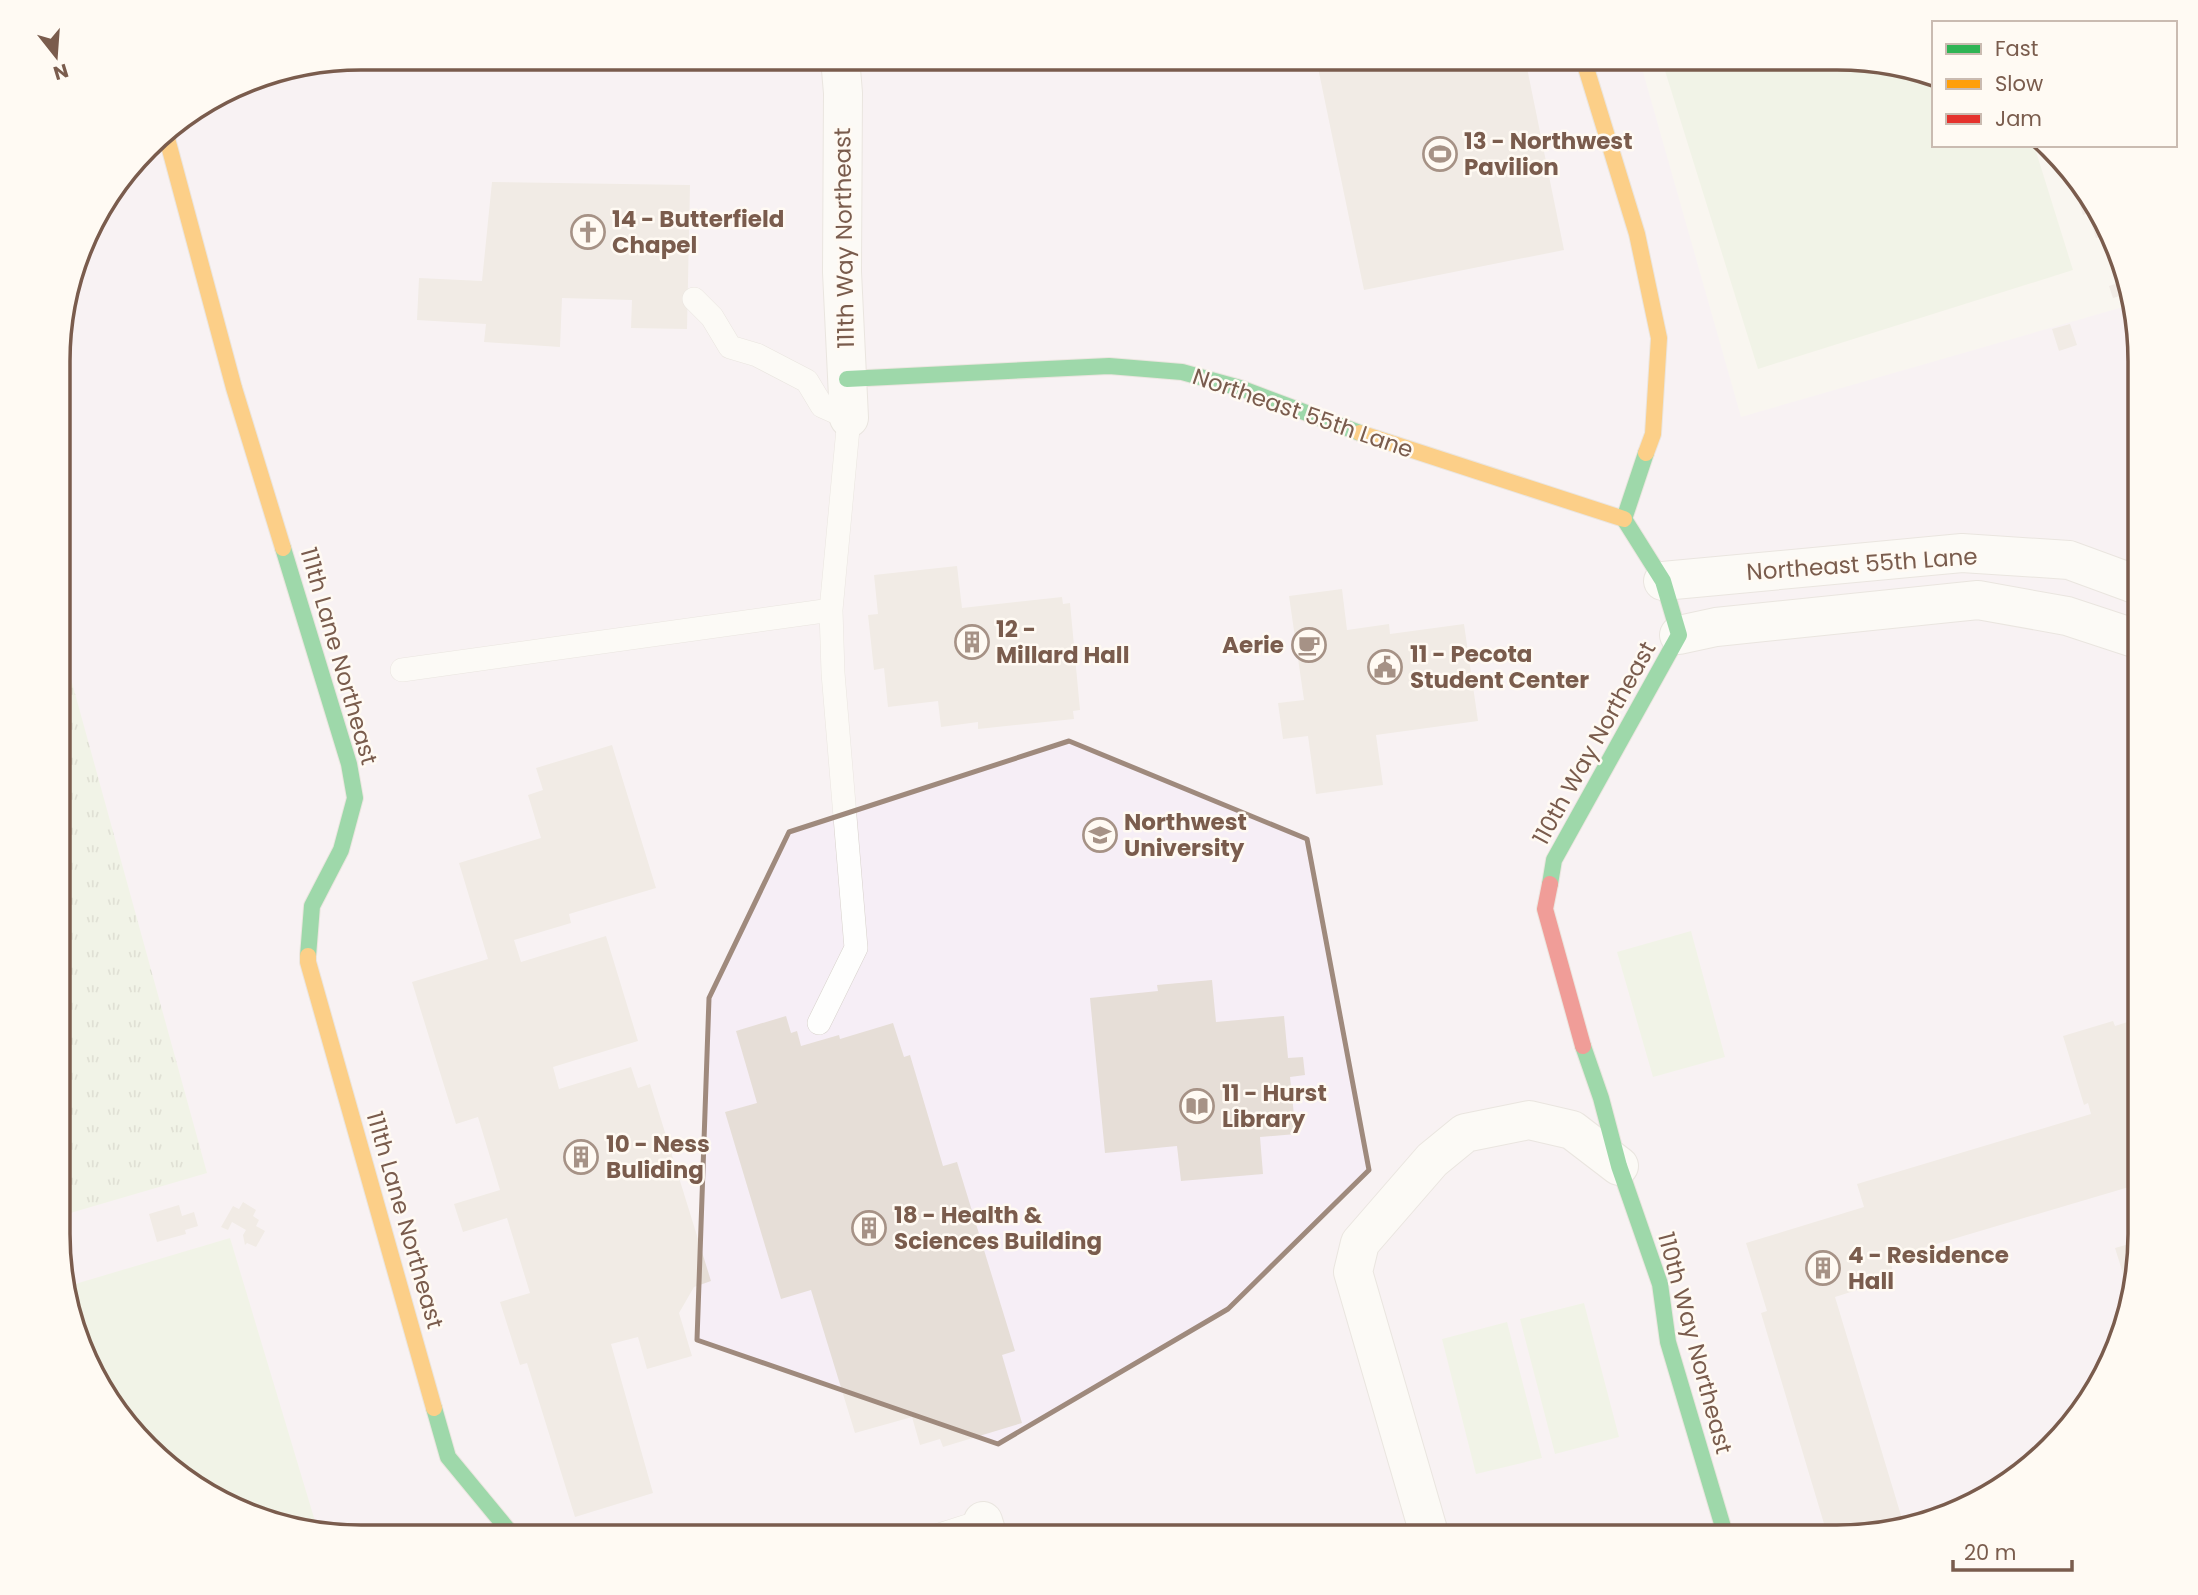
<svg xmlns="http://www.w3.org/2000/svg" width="2198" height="1595" font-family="Poppins,sans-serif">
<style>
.education{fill:#f6eef6}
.grass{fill:url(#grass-tufts)}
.garden{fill:#e7f0db}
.building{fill:#e6ded7}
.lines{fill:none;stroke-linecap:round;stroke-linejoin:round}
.lane-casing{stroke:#d7d1cb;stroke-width:24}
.street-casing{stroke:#d7d1cb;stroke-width:40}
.fast-casing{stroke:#d9d2cb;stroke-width:18}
.slow-casing{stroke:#d9d2cb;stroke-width:18}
.jam-casing{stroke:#d9d2cb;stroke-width:18}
.lane{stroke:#fefefd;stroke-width:23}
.street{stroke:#fefefd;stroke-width:38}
.fast{stroke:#30b455;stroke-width:16}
.slow{stroke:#ff9f0a;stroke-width:16}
.jam{stroke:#e5322d;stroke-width:16}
.marked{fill:none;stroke:#9f8a7d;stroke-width:5;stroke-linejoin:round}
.labels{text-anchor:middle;stroke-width:5;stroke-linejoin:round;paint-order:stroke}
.poi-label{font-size:23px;font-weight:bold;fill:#7a5c4d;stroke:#fffaf3;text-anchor:start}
.street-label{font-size:23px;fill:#7a5c4d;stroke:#fffaf3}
.rim{fill:none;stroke:#7a5c4d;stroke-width:3.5}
</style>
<defs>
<pattern id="grass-tufts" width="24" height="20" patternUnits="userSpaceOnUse" patternTransform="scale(1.75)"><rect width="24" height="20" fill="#e7f0db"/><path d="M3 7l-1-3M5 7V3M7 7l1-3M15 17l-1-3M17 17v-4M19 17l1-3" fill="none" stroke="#c0c6b4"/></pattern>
</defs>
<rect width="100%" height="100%" fill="#f9f5f0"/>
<path class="education" d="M 361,58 L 1639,58 L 1741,417 L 2130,305 L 2140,342 L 2140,1253 L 2117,1350 L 2077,1419 L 1971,1506 L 1837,1537 L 342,1537 L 245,1514 L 176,1474 L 98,1385 L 60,1273 L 60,322 L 89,227 L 161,133 L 245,81 Z"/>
<path class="grass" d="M 60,639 L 207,1173 L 60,1216 Z"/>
<path class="garden" d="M 1661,58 L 1856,58 L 1934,76 L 1934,145 L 2034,145 L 2073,270 L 1758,369 Z
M 1691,931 L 1725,1057 L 1653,1077 L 1617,952 Z
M 230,1238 L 318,1531 L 245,1514 L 176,1474 L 98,1385 L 65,1287 Z
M 1584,1303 L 1619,1437 L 1555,1454 L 1520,1319 Z
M 1507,1322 L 1542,1458 L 1476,1474 L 1442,1339 Z"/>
<path class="building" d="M 1316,58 L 1525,58 L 1564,250 L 1364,290 Z
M 492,182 L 690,185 L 687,329 L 631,328 L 632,300 L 562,298 L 560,347 L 484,342 L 486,324 L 417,320 L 419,278 L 482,281 Z
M 2073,184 L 2109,227 L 2127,294 L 2113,298 L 2109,286 L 2118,283 L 2104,236 L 2096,238 L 2088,213 L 2083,215 Z
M 2070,324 L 2077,345 L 2059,351 L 2052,329 Z
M 957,566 L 962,608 L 1062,597 L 1063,604 L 1070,603 L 1080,710 L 1073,711 L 1074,719 L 978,729 L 978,722 L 941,727 L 938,701 L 888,707 L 884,668 L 874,670 L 868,615 L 878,614 L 874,575 Z
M 1342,589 L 1347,630 L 1389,624 L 1390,634 L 1464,624 L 1478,721 L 1376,735 L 1383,785 L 1316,794 L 1308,736 L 1283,739 L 1278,703 L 1304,700 L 1289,596 Z
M 612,745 L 656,888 L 569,914 L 571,923 L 514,940 L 521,962 L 606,936 L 638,1041 L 553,1067 L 559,1089 L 631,1067 L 638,1088 L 650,1084 L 711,1281 L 694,1287 L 679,1313 L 692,1356 L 647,1369 L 638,1337 L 611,1344 L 653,1493 L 575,1517 L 527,1363 L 520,1365 L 500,1302 L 530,1293 L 507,1218 L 463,1232 L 454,1204 L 500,1190 L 478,1117 L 456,1124 L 412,982 L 488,959 L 459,863 L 541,838 L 528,795 L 543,790 L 536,768 Z
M 1212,980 L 1216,1022 L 1284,1016 L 1288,1058 L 1303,1057 L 1305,1075 L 1290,1077 L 1296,1134 L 1260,1137 L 1263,1174 L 1181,1181 L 1177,1146 L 1105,1153 L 1090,998 L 1158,991 L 1157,985 Z
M 786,1016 L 791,1033 L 797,1031 L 801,1046 L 839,1035 L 840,1039 L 893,1023 L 904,1057 L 910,1055 L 943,1166 L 957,1162 L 1015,1351 L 1002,1355 L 1022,1423 L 943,1447 L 940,1439 L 920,1445 L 912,1417 L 855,1433 L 811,1290 L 781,1299 L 725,1112 L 757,1103 L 736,1031 Z
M 2140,1018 L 2140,1221 L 2129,1187 L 1889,1258 L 1895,1278 L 1835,1297 L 1903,1522 L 1837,1537 L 1828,1537 L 1761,1313 L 1767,1311 L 1746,1243 L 1864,1207 L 1857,1184 L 2091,1114 L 2088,1103 L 2084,1105 L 2063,1036 L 2113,1021 L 2115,1026 Z
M 243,1202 L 256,1210 L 253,1216 L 259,1220 L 256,1226 L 265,1231 L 256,1247 L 247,1243 L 245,1245 L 243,1235 L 246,1230 L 232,1222 L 228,1230 L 221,1227 L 233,1206 L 239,1209 Z
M 179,1205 L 182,1216 L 194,1212 L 198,1226 L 185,1230 L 186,1234 L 157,1242 L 149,1214 Z
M 2140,1241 L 2140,1253 L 2130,1296 L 2115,1248 Z"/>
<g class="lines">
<g class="lane-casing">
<path id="lane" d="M 694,299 L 712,317 L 730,347 L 757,355 L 807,381 L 822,406 L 849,418 L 831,610 L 833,673 L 856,948 L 819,1023
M 402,670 L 831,610
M 933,1537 L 983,1521"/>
</g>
<g class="street-casing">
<path id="street" d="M 840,58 L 843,93 L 842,272 L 849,418
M 1663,581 L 1962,553 L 2069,560 L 2140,586
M 1679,635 L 1716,627 L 1978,600 L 2067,616 L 2140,640
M 983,1521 L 988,1537
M 1430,1537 L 1353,1272 L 1360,1243 L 1432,1160 L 1465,1133 L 1529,1120 L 1572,1130 L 1619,1166"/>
</g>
<g class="fast-casing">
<path id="fast" d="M 847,379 L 1109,366 L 1182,372 L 1240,388 L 1360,433
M 283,548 L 349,764 L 355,798 L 341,850 L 312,906 L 308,956
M 1550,884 L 1554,860 L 1679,635 L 1663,581 L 1624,519 L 1646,453
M 1583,1046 L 1601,1098 L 1619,1166 L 1660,1284 L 1668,1342 L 1726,1537
M 434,1408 L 448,1457 L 514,1537"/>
</g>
<g class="slow-casing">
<path id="slow" d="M 1583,58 L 1637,234 L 1659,338 L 1653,434 L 1646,453
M 165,131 L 234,388 L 283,548
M 1360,433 L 1624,519
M 308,956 L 308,962 L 434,1408"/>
</g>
<g class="jam-casing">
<path id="jam" d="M 1550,884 L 1545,909 L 1583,1046"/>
</g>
<use href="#lane" class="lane"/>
<use href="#street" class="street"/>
<use href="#fast" class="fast"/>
<use href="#slow" class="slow"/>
<use href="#jam" class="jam"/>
</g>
<path d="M0 0H2198V1595H0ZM 1069,741 L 1307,839 L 1369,1170 L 1228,1309 L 998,1444 L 697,1340 L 709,998 L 789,832 Z" fill="#f9f5f0" fill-opacity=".55" fill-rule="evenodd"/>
<path class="marked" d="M 1069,741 L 1307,839 L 1369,1170 L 1228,1309 L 998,1444 L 697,1340 L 709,998 L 789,832 Z"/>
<defs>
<g id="stadium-ring" transform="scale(1.75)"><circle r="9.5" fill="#fffaf3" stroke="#a69286" stroke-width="1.5"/><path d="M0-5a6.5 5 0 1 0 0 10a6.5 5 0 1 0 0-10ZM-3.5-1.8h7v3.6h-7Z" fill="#a69286"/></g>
<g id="church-ring" transform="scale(1.75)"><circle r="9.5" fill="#fffaf3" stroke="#a69286" stroke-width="1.5"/><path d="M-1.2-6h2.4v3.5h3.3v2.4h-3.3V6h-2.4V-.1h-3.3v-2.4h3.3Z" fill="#a69286"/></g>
<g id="building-ring" transform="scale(1.75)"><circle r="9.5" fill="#fffaf3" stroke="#a69286" stroke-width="1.5"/><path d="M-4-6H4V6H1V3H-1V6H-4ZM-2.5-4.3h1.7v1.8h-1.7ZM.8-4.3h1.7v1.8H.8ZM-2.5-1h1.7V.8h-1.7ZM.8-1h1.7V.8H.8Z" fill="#a69286"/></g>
<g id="cafe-ring" transform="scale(1.75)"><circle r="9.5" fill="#fffaf3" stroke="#a69286" stroke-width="1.5"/><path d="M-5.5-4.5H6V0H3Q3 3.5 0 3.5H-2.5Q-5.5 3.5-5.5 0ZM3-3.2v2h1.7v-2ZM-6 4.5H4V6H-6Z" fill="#a69286"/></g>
<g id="civic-ring" transform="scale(1.75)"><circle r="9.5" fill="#fffaf3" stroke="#a69286" stroke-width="1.5"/><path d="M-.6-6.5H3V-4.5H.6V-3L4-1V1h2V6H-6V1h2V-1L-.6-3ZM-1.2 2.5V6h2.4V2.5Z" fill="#a69286"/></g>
<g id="university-ring" transform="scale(1.75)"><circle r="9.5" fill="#fffaf3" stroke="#a69286" stroke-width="1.5"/><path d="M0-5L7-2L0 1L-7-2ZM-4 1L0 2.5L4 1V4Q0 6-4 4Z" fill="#a69286"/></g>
<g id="library-ring" transform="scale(1.75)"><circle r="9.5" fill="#fffaf3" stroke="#a69286" stroke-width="1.5"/><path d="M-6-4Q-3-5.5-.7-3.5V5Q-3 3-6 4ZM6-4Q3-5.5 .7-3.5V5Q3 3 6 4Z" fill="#a69286"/></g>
</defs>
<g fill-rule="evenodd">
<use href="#stadium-ring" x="1440" y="154"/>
<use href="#church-ring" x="588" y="232"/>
<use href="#building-ring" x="972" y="642"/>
<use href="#cafe-ring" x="1309" y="645"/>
<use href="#civic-ring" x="1385" y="667"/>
<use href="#university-ring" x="1100" y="835"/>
<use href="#library-ring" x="1197" y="1106"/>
<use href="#building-ring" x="581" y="1157"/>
<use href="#building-ring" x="869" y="1228"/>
<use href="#building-ring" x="1823" y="1268"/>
</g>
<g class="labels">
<g class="poi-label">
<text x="1464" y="149">13 - Northwest<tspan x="1464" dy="26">Pavilion</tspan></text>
<text x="612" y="227">14 - Butterfield<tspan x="612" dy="26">Chapel</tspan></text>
<text x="996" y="637">12 -<tspan x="996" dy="26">Millard Hall</tspan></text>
<text x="1284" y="653" text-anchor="end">Aerie</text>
<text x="1410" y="662">11 - Pecota<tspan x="1410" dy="26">Student Center</tspan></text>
<text x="1124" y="830">Northwest<tspan x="1124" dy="26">University</tspan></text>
<text x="1222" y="1101">11 - Hurst<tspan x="1222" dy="26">Library</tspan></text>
<text x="606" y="1152">10 - Ness<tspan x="606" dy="26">Buliding</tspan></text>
<text x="894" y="1223">18 - Health &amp;<tspan x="894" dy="26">Sciences Building</tspan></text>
<text x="1848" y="1263">4 - Residence<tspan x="1848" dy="26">Hall</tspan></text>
</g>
<g class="street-label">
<text transform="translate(844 238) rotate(-91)" y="8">111th Way Northeast</text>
<text transform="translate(1303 413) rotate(19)" y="8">Northeast 55th Lane</text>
<text transform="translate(1862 564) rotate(-4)" y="8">Northeast 55th Lane</text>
<text transform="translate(339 656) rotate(74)" y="8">111th Lane Northeast</text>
<text transform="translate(1594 743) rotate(-61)" y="8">110th Way Northeast</text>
<text transform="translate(405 1220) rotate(74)" y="8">111th Lane Northeast</text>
<text transform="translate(1695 1343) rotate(75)" y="8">110th Way Northeast</text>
</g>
</g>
<path d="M0 0H2198V1595H0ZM361 70H1837A291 291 0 0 1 2128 361V1234A291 291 0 0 1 1837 1525H361A291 291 0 0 1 70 1234V361A291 291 0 0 1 361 70Z" fill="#fffaf3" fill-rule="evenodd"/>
<path class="rim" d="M361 70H1837A291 291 0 0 1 2128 361V1234A291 291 0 0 1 1837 1525H361A291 291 0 0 1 70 1234V361A291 291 0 0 1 361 70Z"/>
<rect x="1932" y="21" width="245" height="126" fill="#fffaf3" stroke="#cabbb1" stroke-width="2"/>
<rect x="1946" y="44" width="35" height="10" fill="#30b455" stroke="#cabbb1" stroke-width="2"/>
<text x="1995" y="56" font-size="21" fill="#7a5c4d">Fast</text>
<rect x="1946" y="79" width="35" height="10" fill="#ff9f0a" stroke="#cabbb1" stroke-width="2"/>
<text x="1995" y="91" font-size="21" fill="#7a5c4d">Slow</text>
<rect x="1946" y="114" width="35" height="10" fill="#e5322d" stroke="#cabbb1" stroke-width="2"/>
<text x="1995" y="126" font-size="21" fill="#7a5c4d">Jam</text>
<g transform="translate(56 56) rotate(163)" stroke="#fffaf3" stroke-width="5" paint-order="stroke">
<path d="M0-5L12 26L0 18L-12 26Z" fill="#7a5c4d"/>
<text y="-10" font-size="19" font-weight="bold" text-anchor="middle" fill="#7a5c4d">N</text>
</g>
<path d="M1953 1560v10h119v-10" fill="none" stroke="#7a5c4d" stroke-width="3.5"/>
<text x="1964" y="1560" font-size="21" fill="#7a5c4d" stroke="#fffaf3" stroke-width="5" paint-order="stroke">20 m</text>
</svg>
